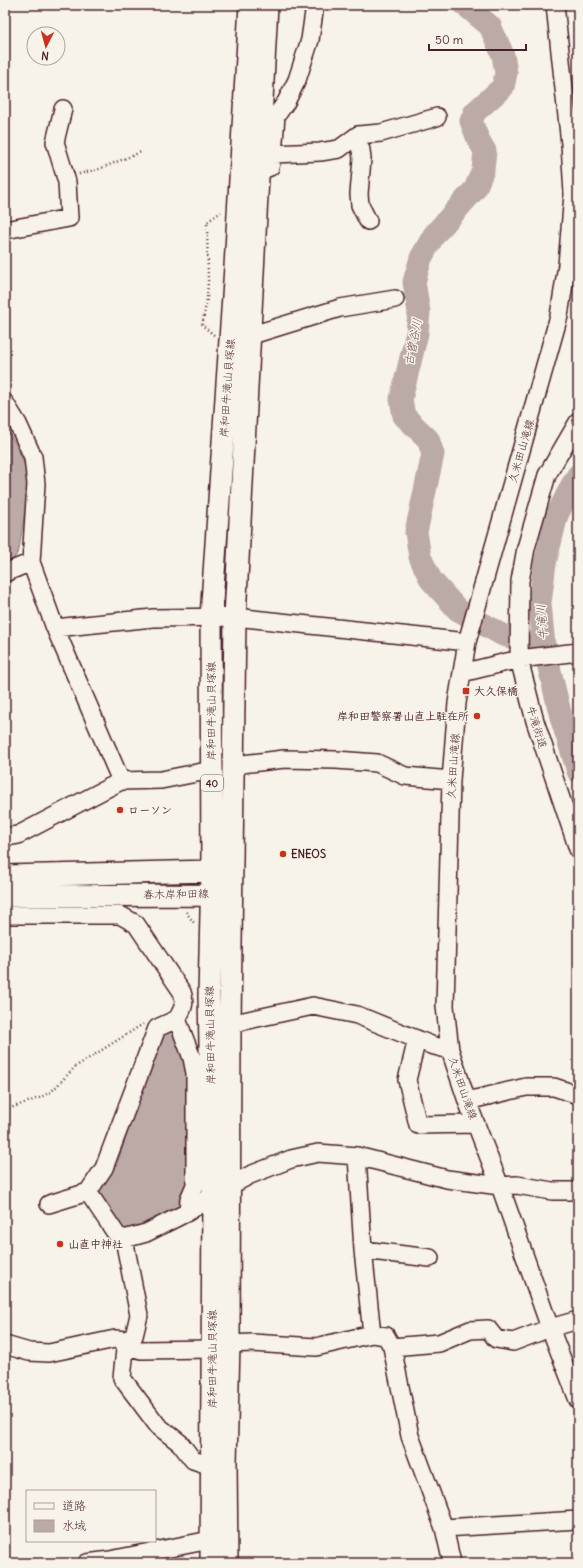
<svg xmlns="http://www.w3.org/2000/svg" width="583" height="1568" font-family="Delius,'Klee One',sans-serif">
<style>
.water{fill:#bcaaa7;stroke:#8e7275}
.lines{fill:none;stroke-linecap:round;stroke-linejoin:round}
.river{stroke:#bcaaa7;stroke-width:23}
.minor-casing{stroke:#4a1f2b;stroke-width:20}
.major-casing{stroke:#4a1f2b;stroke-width:24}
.path{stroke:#4a1f2b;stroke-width:2.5;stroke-dasharray:1 3;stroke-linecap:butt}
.minor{stroke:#f7f3e8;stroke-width:17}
.major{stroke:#f7f3e8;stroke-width:21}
.poi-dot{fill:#c8321e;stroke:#f7f3e8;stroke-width:1.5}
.labels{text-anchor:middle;stroke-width:3;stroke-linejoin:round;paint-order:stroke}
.shield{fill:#f7f3e8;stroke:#7e5f64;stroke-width:1}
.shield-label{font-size:10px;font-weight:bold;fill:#4a1f2b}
.street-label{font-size:11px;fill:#4a1f2b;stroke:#f7f3e8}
.poi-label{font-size:11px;font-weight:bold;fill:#4a1f2b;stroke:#f7f3e8;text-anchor:start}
.water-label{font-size:12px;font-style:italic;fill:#6c4950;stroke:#f7f3e8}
</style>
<rect width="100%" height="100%" fill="#f7f3e8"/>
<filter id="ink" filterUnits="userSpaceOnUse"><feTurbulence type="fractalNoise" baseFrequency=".025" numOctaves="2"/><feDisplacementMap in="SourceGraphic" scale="8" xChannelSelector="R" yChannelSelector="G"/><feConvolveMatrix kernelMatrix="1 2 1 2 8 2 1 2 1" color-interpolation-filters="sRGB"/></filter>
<g filter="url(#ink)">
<path class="water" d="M 5,426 C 12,438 20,451 24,464 C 31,487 22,527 19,550 L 15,557 L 5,564 Z
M 168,1028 L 172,1033 L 177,1031 L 189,1065 L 191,1180 L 183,1205 L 172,1210 L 162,1219 L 125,1233 L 92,1190 L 116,1167 L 155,1048 L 165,1030 Z"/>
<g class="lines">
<path class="river" d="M 465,5 L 490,26 L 503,55 L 506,73 L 503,87 L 475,112 L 471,121 L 478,139 L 485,151 L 483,170 L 475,189 L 434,235 L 421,258 L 414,282 L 419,312 L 417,333 L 401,399 L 404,416 L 428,439 L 433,454 L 416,532 L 420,557 L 431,580 L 458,610 L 503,635 L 544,646
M 578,475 L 572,485 L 557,515 L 545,563 L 540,603 L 544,646 L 561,717 L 578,771"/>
<g class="minor-casing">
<path id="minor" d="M 555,5 L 570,144 L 573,194 L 567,265 L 559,316 L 467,642 L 457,703 L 451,780 L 445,1006 L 450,1050 L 467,1101 L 500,1186 L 550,1328 L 578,1400
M 356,137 L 361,150 L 362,159 L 359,194 L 360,205 L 368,221
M 273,154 L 276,116 L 286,102 L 297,80 L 310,40 L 315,5
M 258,172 L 270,167 L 273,154 L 320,152 L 339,149 L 358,135 L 381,133 L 437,117
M 5,230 L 69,218 L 67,182 L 55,142 L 63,109
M 249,336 L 340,308 L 395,299
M 5,403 L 18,424 L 33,457 L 36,484 L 31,562 L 55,628 L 121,781
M 578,422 L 547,475 L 526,548 L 520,581 L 519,659 L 578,652
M 5,573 L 31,562
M 55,628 L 153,618 L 235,617 L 467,642
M 462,673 L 519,659 L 535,721 L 578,849
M 234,765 L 284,759 L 336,760 L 377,763 L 405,776 L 451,780
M 5,837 L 18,835 L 121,781 L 161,780 L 212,770
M 5,915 L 120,915 L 136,924 L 182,992 C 186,1003 183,1009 177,1019 L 192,1058 L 195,1073 L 195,1185 L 189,1199 L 188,1212
M 230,1024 L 313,1006 L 357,1015 L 431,1045 L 450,1050
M 417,1039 L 407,1080 L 418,1125 L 476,1124
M 467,1101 L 526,1087 L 554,1087 L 578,1095
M 357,1156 L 363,1250 L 372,1334
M 88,1192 L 104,1168 L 157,1028 L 177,1019
M 49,1204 L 88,1192 L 117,1235 L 124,1239 L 146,1233 L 188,1212 L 213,1195 L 250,1175 L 291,1159 L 318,1153 L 357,1156 L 447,1179 L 500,1186 L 517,1185 L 552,1191 L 578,1191
M 363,1250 L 430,1258
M 126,1340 L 122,1378 L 158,1426 L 180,1443 L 193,1460 L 211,1466
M 229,1344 L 252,1343 L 316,1347 L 372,1334 L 386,1336 L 392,1347 L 410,1436 L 444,1528 L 452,1563
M 5,1345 L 29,1352 L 49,1353 L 115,1339 L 126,1340 L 134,1336 L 139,1315 L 124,1239
M 126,1345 L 141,1350 L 212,1349
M 392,1347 L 439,1343 L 470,1330 L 488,1329 L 496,1339 L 513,1342 L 550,1328 L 578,1320
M 444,1528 L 578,1520
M 87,1563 L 110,1560 L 210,1540"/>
</g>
<g class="major-casing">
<path id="major" d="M 5,876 L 212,871 L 223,878
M 5,896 L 211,895 L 223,888
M 211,1563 L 213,1195 L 209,995 L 212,871 L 211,617 L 235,267 L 250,5
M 227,1563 L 226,1462 L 229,1344 L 230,1024 L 235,617 L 267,5"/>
</g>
<path class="path" d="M 79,174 L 99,169 L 141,152
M 214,335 L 202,325 L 207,299 L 208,281 L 207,222 L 221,212
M 186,912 L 194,923
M 5,1110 L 39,1098 L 51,1092 L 75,1067 L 143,1024"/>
<use href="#minor" class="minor"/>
<use href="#major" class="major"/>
</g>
</g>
<g class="poi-dot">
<rect x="462" y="687" width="8" height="8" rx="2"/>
<circle cx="477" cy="716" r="4"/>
<circle cx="120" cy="810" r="4"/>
<circle cx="283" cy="854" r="4"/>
<circle cx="60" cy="1244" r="4"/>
</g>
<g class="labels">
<rect class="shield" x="201" y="775" width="22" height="16" rx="3"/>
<g class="shield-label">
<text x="212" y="787">40</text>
</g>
<g class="street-label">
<text transform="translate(227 388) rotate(-86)" y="4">岸和田牛滝山貝塚線</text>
<text transform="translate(521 451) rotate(-74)" y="4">久米田山滝線</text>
<text transform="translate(211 711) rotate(-90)" y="4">岸和田牛滝山貝塚線</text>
<text transform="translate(537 727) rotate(73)" y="4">牛滝街道</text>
<text transform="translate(453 766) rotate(-86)" y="4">久米田山滝線</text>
<text transform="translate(176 894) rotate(-1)" y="4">春木岸和田線</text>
<text transform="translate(210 1035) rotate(-91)" y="4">岸和田牛滝山貝塚線</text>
<text transform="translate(463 1088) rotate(71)" y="4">久米田山滝線</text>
<text transform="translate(212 1359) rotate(-90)" y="4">岸和田牛滝山貝塚線</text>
</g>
<g class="poi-label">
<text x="474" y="695">大久保橋</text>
<text x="469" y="720" text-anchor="end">岸和田警察署山直上駐在所</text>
<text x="128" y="814">ローソン</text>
<text x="291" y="858">ENEOS</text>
<text x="68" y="1248">山直中神社</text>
</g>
<g class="water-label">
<text transform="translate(413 342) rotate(-79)" y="4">古曽谷川</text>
<text transform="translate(542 622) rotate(-94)" y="4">牛滝川</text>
</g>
</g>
<rect width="583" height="1568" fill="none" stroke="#f7f3e8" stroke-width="20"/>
<rect x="10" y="10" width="563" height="1548" fill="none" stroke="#4a1f2b" stroke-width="1.5" filter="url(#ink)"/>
<rect x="26" y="1490" width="130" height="52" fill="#f7f3e8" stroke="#b29e9c"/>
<rect x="34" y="1503" width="20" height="6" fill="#f7f3e8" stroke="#b29e9c"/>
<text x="62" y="1510" font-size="12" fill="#4a1f2b">道路</text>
<rect x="34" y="1520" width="20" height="12" fill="#bcaaa7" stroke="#b29e9c"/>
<text x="62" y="1530" font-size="12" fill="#4a1f2b">水域</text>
<g transform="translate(46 46) rotate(186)"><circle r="19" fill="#f7f3e8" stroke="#b29e9c"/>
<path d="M0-3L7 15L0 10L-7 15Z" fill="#c8321e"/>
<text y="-6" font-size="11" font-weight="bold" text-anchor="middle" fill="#4a1f2b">N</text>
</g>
<path d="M429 44v6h97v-6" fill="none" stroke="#4a1f2b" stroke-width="2"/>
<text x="435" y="44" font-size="12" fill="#4a1f2b" stroke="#f7f3e8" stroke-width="3" paint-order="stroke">50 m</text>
</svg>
